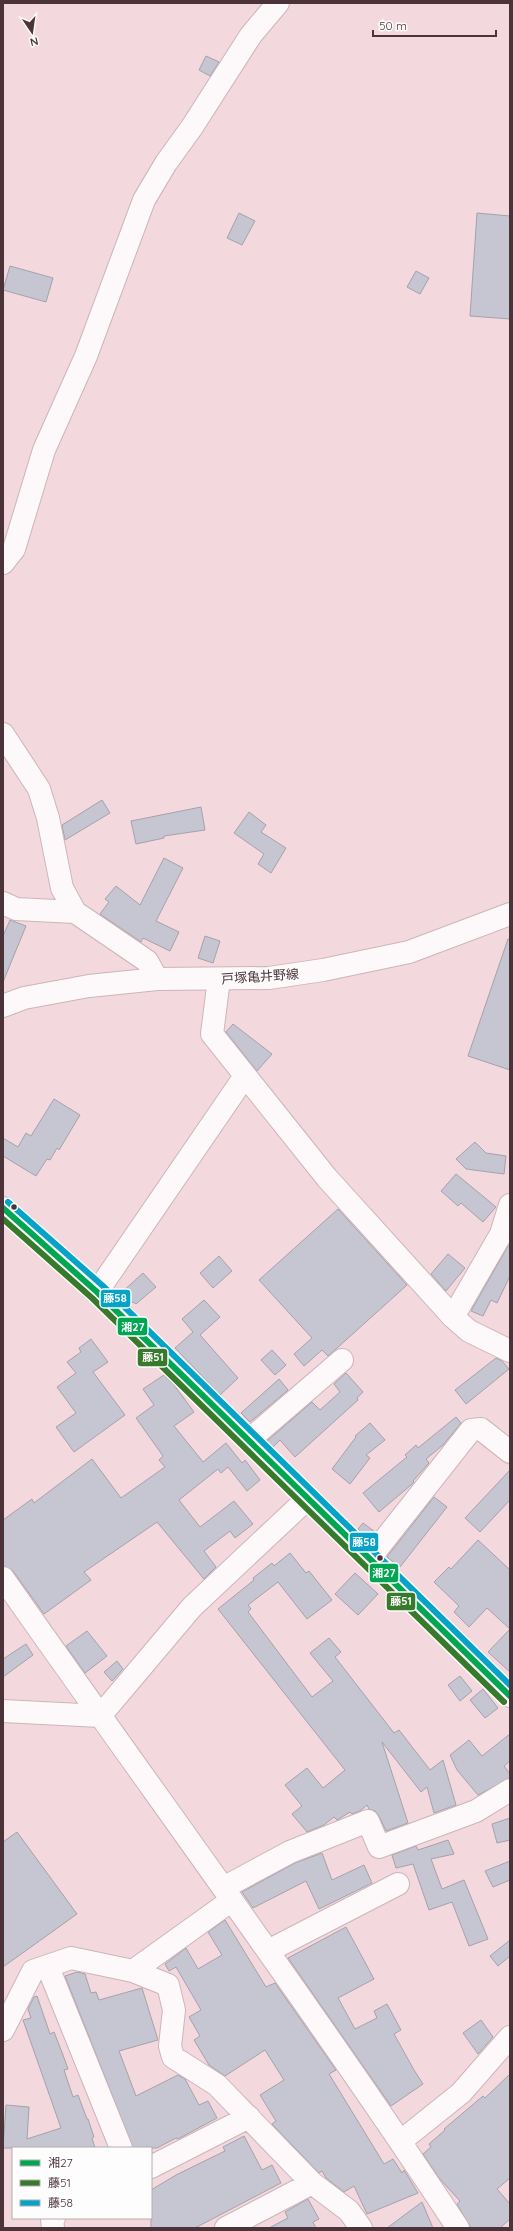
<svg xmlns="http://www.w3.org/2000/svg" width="513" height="2231" font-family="Quicksand,'Noto Sans JP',sans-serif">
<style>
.building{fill:#c6c6d3;stroke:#a5a1aa}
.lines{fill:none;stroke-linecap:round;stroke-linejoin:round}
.minor-casing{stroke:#ccb5ba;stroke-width:24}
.major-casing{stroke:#ccb5ba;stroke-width:24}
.minor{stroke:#fdf9fa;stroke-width:22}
.major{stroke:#fdf9fa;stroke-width:22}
.bus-1-casing{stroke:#fdfdfd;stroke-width:9}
.bus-2-casing{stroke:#fdfdfd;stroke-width:9}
.bus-3-casing{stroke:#fdfdfd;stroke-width:9}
.bus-1{stroke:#00a651;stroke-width:6}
.bus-2{stroke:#387a2b;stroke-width:6}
.bus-3{stroke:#04a3c7;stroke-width:6}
.bus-dot{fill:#4c3339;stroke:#fdfdfd;stroke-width:1.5}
.labels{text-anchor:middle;stroke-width:3;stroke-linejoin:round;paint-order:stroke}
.street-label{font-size:13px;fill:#4c3339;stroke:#fdfdfd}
.line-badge{stroke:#fdfdfd;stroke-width:1.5}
.badge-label{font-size:11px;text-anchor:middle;font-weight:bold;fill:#fff}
</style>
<rect width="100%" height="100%" fill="#f3d8dd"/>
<path class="building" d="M 206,56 L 219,62 L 210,76 L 199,70 Z
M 239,213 L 255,221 L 242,245 L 227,238 Z
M 477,213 L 510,216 L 510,319 L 470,316 Z
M 10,266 L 53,278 L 46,302 L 3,290 Z
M 416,271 L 429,278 L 420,294 L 407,287 Z
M 102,800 L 110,813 L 65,840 L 62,825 Z
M 201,807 L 205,830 L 164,836 L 164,838 L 136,844 L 131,821 Z
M 249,812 L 266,825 L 261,832 L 286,848 L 271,873 L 258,864 L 264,854 L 234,833 Z
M 164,858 L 183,868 L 156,921 L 179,932 L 170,951 L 143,938 L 141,942 L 100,914 L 109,902 L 105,899 L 116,886 L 140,905 Z
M 10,920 L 26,926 L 3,982 L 3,936 Z
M 205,936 L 220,941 L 213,963 L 198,958 Z
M 508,939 L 510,939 L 510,1070 L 468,1056 Z
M 233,1024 L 272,1054 L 257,1071 L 226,1032 Z
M 54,1099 L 80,1115 L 59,1150 L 57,1148 L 50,1160 L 47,1159 L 36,1176 L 3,1156 L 3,1138 L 18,1147 L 26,1133 L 31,1136 Z
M 475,1142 L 486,1153 L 506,1156 L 504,1174 L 466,1169 L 456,1159 Z
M 456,1174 L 496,1207 L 483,1222 L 461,1203 L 458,1206 L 441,1191 Z
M 338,1209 L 407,1285 L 336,1349 L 328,1356 L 322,1350 L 304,1366 L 294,1354 L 312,1338 L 259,1280 Z
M 508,1246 L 510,1247 L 510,1276 L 497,1303 L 491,1300 L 483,1316 L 471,1311 Z
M 448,1254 L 465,1268 L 446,1291 L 431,1274 Z
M 219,1256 L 232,1271 L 213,1288 L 200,1273 Z
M 143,1273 L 156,1287 L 136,1304 L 133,1302 L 131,1303 L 121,1293 Z
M 204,1300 L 220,1317 L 200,1335 L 238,1378 L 220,1395 L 175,1348 L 193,1332 L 182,1319 Z
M 91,1339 L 108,1362 L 93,1372 L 125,1415 L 74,1452 L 56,1427 L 76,1413 L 57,1387 L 76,1373 L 67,1362 L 81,1352 L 79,1348 Z
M 272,1350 L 286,1365 L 275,1375 L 261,1360 Z
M 496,1358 L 502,1361 L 509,1369 L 466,1404 L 455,1390 Z
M 346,1373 L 363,1392 L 357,1398 L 358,1400 L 295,1457 L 280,1440 L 273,1447 L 267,1441 L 312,1402 L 320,1410 L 340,1392 L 334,1384 Z
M 164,1375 L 174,1385 L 194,1412 L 174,1426 L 203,1462 L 226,1443 L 242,1463 L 245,1460 L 260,1480 L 247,1491 L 228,1467 L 221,1473 L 218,1469 L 179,1500 L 200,1527 L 234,1501 L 253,1524 L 235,1538 L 230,1531 L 204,1551 L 216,1567 L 204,1579 L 157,1522 L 84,1572 L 91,1580 L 44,1614 L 13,1571 L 3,1566 L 3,1520 L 32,1499 L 34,1503 L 92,1459 L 121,1498 L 165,1467 L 159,1460 L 163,1456 L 136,1418 L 154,1405 L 143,1389 Z
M 279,1379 L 288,1390 L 250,1422 L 241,1413 Z
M 456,1417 L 461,1423 L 443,1445 L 426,1459 L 429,1463 L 413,1481 L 414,1482 L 411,1485 L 379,1512 L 363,1493 L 407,1457 L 405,1455 L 416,1445 L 418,1448 Z
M 370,1423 L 385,1440 L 366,1455 L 370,1458 L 350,1484 L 332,1469 L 356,1437 L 355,1436 Z
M 510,1470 L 510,1500 L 480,1532 L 465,1518 Z
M 434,1497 L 447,1507 L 400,1567 L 387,1557 Z
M 363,1523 L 375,1532 L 368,1540 L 358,1529 Z
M 478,1540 L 510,1570 L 510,1672 L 488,1652 L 510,1629 L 487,1608 L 469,1627 L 454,1612 L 459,1606 L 434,1582 L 449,1567 L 451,1569 Z
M 290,1553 L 306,1573 L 309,1571 L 332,1600 L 307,1619 L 278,1582 L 248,1605 L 251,1609 L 248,1612 L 312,1697 L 333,1681 L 310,1653 L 329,1638 L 341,1652 L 335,1657 L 394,1733 L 399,1730 L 430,1770 L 443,1760 L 456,1805 L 434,1813 L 427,1787 L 421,1792 L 382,1742 L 408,1823 L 386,1831 L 379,1816 L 375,1811 L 369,1809 L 367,1805 L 360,1811 L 352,1814 L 350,1812 L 337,1820 L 334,1817 L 324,1825 L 307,1832 L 292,1814 L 302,1806 L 285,1785 L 307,1768 L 323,1788 L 345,1770 L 218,1609 L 254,1580 L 253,1578 L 272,1563 L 274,1566 Z
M 355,1573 L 378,1594 L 358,1615 L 335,1594 Z
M 87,1631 L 107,1656 L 85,1673 L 66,1646 Z
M 26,1644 L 33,1655 L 3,1677 L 3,1659 Z
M 117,1661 L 123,1669 L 112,1681 L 104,1672 Z
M 460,1676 L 472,1691 L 460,1701 L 448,1685 Z
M 483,1689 L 498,1708 L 485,1718 L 470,1700 Z
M 510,1734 L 510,1761 L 504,1766 L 510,1774 L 510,1778 L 478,1795 L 457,1770 L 450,1755 L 469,1740 L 482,1756 Z
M 510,1818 L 510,1840 L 497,1843 L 492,1824 Z
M 17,1832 L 77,1914 L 3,1967 L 3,1842 Z
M 448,1840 L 454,1854 L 431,1859 L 442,1889 L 464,1880 L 488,1939 L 469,1946 L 452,1902 L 429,1910 L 413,1864 L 396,1868 L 392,1855 L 416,1846 L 418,1850 Z
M 322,1853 L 332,1880 L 364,1865 L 372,1883 L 319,1909 L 306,1881 L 253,1908 L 242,1892 L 295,1863 Z
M 510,1861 L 510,1880 L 493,1887 L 485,1871 Z
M 225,1920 L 266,1987 L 275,1983 L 336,2070 L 329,2074 L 384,2164 L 393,2159 L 402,2173 L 404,2170 L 418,2193 L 367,2214 L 354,2186 L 344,2192 L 326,2178 L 322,2171 L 319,2173 L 272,2124 L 276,2121 L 260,2095 L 284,2080 L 265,2050 L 225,2076 L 209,2065 L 194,2040 L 200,2036 L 189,2017 L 201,2010 L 176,1967 L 169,1971 L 165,1964 L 186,1948 L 198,1969 L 222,1955 L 208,1932 Z
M 346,1927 L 374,1979 L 338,1998 L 355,2029 L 377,2018 L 374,2011 L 387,2004 L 401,2030 L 394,2034 L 414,2070 L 423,2084 L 391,2106 L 288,1958 Z
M 510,1940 L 510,1956 L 498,1966 L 490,1956 Z
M 77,1972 L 85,1974 L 91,1993 L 96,1992 L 99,2000 L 142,1988 L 158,2040 L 119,2051 L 136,2096 L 178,2075 L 185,2079 L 199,2105 L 208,2101 L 217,2118 L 178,2139 L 176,2138 L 157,2148 L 133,2148 L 65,1976 Z
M 37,1996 L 50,2034 L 54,2032 L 63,2055 L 68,2069 L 64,2070 L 73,2097 L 78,2095 L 87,2119 L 88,2119 L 94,2137 L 92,2138 L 95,2148 L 3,2148 L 6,2105 L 29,2107 L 27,2139 L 61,2128 L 23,2020 L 31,2018 L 28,2009 L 34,1997 Z
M 481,2020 L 493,2037 L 478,2054 L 463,2033 Z
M 510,2074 L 510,2178 L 497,2189 L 510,2204 L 510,2219 L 500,2228 L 471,2228 L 457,2204 L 460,2201 L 439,2178 L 423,2154 L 431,2147 L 429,2144 L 445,2130 L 444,2129 L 483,2096 L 485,2098 Z
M 244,2136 L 262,2170 L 272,2165 L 281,2183 L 195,2228 L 151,2228 L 151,2190 L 176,2175 L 225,2151 L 223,2147 Z
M 308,2199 L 319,2219 L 313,2222 L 316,2228 L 269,2228 L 288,2218 L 285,2212 Z
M 422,2202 L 433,2228 L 387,2228 Z"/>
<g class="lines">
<g class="minor-casing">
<path id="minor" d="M 3,563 L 14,549 L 44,450 L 86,356 L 144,200 L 166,163 L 192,127 L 251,35 L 278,3
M 3,734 L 39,789 L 48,818 L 62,888 L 75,912
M 3,903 L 16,909 L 75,912 L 147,961 L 157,979
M 219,979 L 212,1034 L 327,1178 L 453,1317 L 469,1331 L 510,1351
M 3,1208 L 97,1292 L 510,1696
M 97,1292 L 245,1076
M 453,1317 L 501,1234 L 510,1205
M 249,1440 L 342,1360
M 370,1558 L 471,1430 L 481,1429 L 510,1452
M 3,1578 C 155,1795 312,2007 458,2228
M 3,1711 L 100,1716 L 192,1607 L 307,1499
M 223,1888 L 290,1852 L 368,1821 L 379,1847 L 476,1811 L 510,1790
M 268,1951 L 398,1884
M 48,1967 L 121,2148
M 133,1971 L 232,1900
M 3,2030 L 33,1971 L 71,1958 L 133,1971 L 168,1985 L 174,2010 L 170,2046 L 173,2057 L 217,2085 L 312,2183 L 349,2211 L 361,2228
M 401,2141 L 461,2093 L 510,2037
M 151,2167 L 249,2117
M 53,2228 L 52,2219 L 54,2218
M 226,2228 L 312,2183"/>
</g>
<g class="major-casing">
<path id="major" d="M 3,1006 L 24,998 L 89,986 L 157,979 L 269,978 L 323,970 L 409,952 L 510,914"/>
</g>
<use href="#minor" class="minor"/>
<use href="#major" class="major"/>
<g class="bus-1-casing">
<path id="bus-1" d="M 3,1208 L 97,1292 L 510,1696"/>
</g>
<g class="bus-2-casing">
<path id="bus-2" d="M 3,1219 L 92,1298 L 504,1702"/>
</g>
<g class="bus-3-casing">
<path id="bus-3" d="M 8,1202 L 103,1286 L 510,1685"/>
</g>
<use href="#bus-1" class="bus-1"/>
<use href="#bus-2" class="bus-2"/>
<use href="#bus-3" class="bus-3"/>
</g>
<g class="bus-dot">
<circle cx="14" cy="1207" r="3.5"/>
<circle cx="380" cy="1558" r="3.5"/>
</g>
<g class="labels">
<g class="street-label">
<text transform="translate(260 976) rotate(-4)" y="5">戸塚亀井野線</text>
</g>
</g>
<g class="line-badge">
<rect x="100" y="1289" width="31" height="19" rx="4" fill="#04a3c7"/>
<rect x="117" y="1317" width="31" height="19" rx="4" fill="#00a651"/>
<rect x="137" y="1348" width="31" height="19" rx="4" fill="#387a2b"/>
<rect x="349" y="1532" width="30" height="20" rx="4" fill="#04a3c7"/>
<rect x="369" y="1563" width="30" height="20" rx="4" fill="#00a651"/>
<rect x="386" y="1592" width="30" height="19" rx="4" fill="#387a2b"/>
</g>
<g class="badge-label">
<text x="115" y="1302">藤58</text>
<text x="133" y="1331">湘27</text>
<text x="153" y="1361">藤51</text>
<text x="364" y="1546">藤58</text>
<text x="384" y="1577">湘27</text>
<text x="401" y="1605">藤51</text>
</g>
<rect width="513" height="2231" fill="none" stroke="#4c3339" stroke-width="8"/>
<rect x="12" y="2147" width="140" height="72" fill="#fdfdfd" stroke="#b6acaf"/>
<rect x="20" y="2160" width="20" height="6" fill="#00a651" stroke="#b6acaf"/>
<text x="48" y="2167" font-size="12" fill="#4c3339">湘27</text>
<rect x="20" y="2180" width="20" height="6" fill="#387a2b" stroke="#b6acaf"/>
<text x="48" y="2187" font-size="12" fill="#4c3339">藤51</text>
<rect x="20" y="2200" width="20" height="6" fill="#04a3c7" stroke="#b6acaf"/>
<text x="48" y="2207" font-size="12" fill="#4c3339">藤58</text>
<g transform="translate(32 32) rotate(167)" stroke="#fdfdfd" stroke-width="3" paint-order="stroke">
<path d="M0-3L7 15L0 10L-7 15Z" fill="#4c3339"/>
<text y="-6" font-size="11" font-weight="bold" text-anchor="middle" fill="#4c3339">N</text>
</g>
<path d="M373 30v6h123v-6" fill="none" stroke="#4c3339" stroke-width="2"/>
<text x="379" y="30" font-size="12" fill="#4c3339" stroke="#fdfdfd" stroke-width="3" paint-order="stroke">50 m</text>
</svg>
